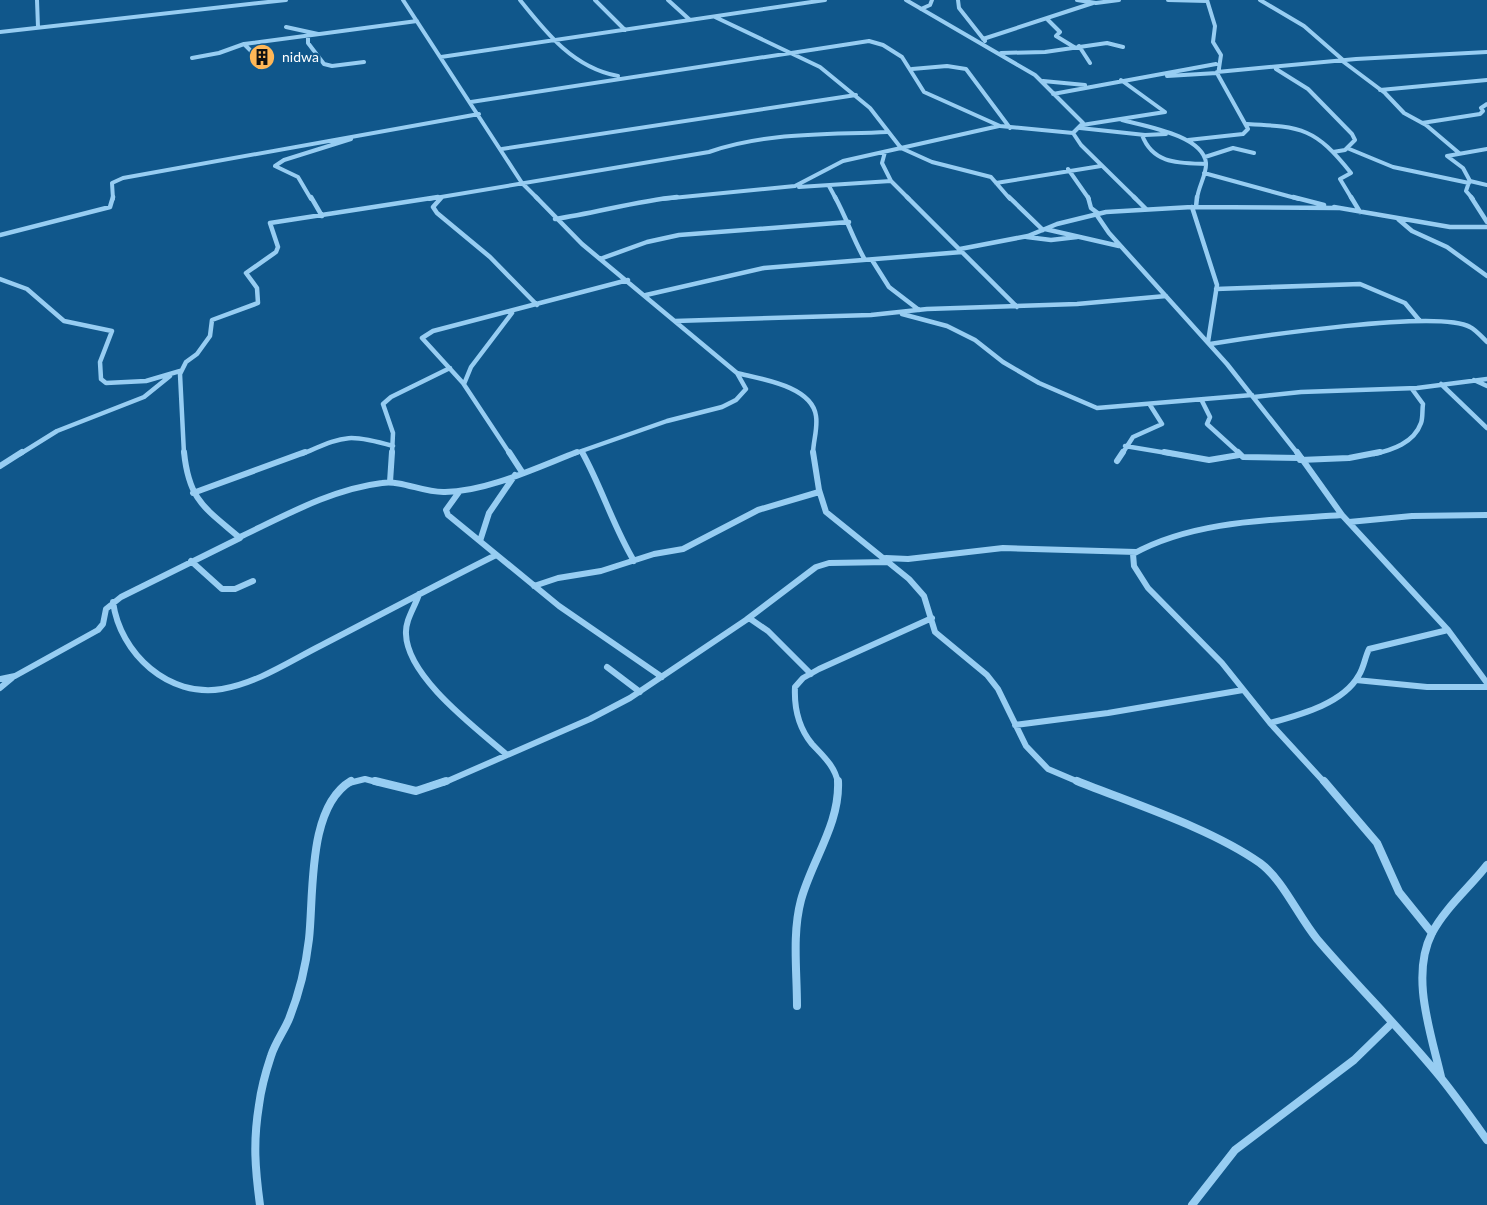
<svg xmlns="http://www.w3.org/2000/svg" width="1487" height="1205" font-family="Lato,sans-serif">
<style>
.lines{fill:none;stroke-linecap:round;stroke-linejoin:round}
.minor-far3{stroke:#97cdf2;stroke-width:4}
.minor-far2{stroke:#97cdf2;stroke-width:4.5}
.minor-far1{stroke:#97cdf2;stroke-width:6}
.minor{stroke:#97cdf2;stroke-width:8}
.labels{text-anchor:middle;stroke-width:5;stroke-linejoin:round;paint-order:stroke}
.far-poi-label{font-size:14px;fill:#fff;stroke:#10578b;text-anchor:start}
</style>
<rect width="100%" height="100%" fill="#10578b"/>
<g class="lines">
<path class="minor-far3" d="M 37,0 L 38,27
M 403,0 L 522,183 L 538,199
M 520,0 C 547,34 574,68 618,76
M 595,0 L 625,30
M 668,0 L 690,20
M 906,0 L 1035,75 L 1083,123 L 1073,133 L 1081,145 L 1136,199
M 958,0 L 959,8 L 985,41
M 1077,0 L 1096,3 L 1119,0
M 1168,0 L 1207,1
M 1260,0 L 1304,26 L 1343,60
M 921,9 L 930,5 L 932,0
M 715,17 L 820,67 L 870,108 L 901,148 L 932,162 L 991,177 L 1010,199
M 1048,20 L 1060,32 L 1056,36 L 1074,47
M 286,27 L 318,34
M 0,32 L 286,0
M 308,36 L 308,43 L 324,64 L 332,66 L 364,62
M 983,39 L 1093,3
M 1079,46 L 1090,63
M 252,52 L 244,44 L 417,21
M 1001,53 L 1045,52 L 1107,43 L 1123,47
M 441,57 L 825,0
M 192,58 L 219,53 L 244,44
M 1341,60 L 1385,93 L 1404,113 L 1426,125 L 1459,153
M 912,69 L 947,66 L 966,69 L 1010,128
M 1276,69 L 1308,89 L 1352,134 L 1355,140 L 1345,150 L 1333,152
M 1217,72 L 1356,59 L 1487,52
M 1167,76 L 1217,73
M 1043,81 L 1085,85
M 1380,90 L 1487,80
M 1053,94 L 1216,64
M 471,102 L 869,41 L 883,45 L 902,57 L 924,92 L 1000,126 L 1073,133
M 1122,120 C 1144,126 1203,135 1206,163 C 1207,174 1198,187 1197,199
M 1422,123 L 1480,114 L 1483,111 L 1481,108 L 1487,104
M 1247,124 C 1303,127 1315,128 1351,173 L 1340,179 L 1352,199
M 1082,125 L 1165,112 L 1121,80
M 1080,128 L 1145,135 L 1166,134
M 1142,135 C 1153,164 1178,163 1206,164
M 1188,140 L 1243,134 L 1248,129 L 1218,75 L 1221,55 L 1213,42 L 1215,26 L 1207,0
M 1347,148 L 1393,167 L 1469,183
M 502,149 L 856,95
M 1487,149 L 1447,156 L 1463,168 L 1470,181 L 1487,185
M 885,152 L 882,163 L 891,181 L 909,199
M 1205,157 L 1233,148 L 1254,153
M 1068,169 L 1089,199
M 1204,173 L 1299,199
M 1469,182 L 1466,191 L 1473,199
M 996,183 L 1101,166
M 829,186 L 836,199
M 799,187 L 891,181
M 113,199 L 112,183 L 123,178 L 479,114
M 311,199 L 298,177 L 275,166 L 284,160 L 351,139
M 429,199 L 709,152 C 765,132 828,135 887,132
M 662,199 L 795,186 L 843,161 L 999,126"/>
<path class="minor-far2" d="M 311,197 L 322,216
M 536,197 L 582,244 L 737,373 L 746,389 L 736,400 L 722,407 L 667,421 L 573,454
M 835,197 C 847,219 853,239 865,260
M 907,197 L 1017,307
M 1009,197 L 1043,230
M 1088,197 L 1091,208 L 1099,214
M 1134,197 L 1146,209
M 1293,197 L 1324,205
M 1351,197 L 1360,212
M 1471,197 L 1487,222
M 441,198 L 433,207 L 437,213 L 490,257 L 537,305
M 1192,207 L 1217,285 L 1208,342
M 1196,207 L 1197,197
M 1334,207 L 1450,227 L 1487,227
M 1096,214 L 1109,233 L 1227,364 L 1298,454
M 555,219 C 596,213 636,201 677,197
M 1398,219 L 1412,231 L 1447,247 L 1487,276
M 1045,229 L 1119,246
M 0,235 L 110,207 L 113,197
M 1027,237 L 1051,240 L 1077,237
M 960,249 L 1028,236 L 1057,224 L 1106,212 L 1192,207 L 1338,208
M 600,259 L 647,242 L 679,235 L 849,222
M 872,260 L 889,287 L 919,310
M 0,279 L 27,289 L 64,321 L 112,331 L 100,362 L 101,379 L 106,383 L 146,381 L 180,371
M 1216,289 L 1360,284 L 1405,303 L 1420,321
M 646,295 L 764,268 L 962,252
M 902,314 L 947,326 L 975,340 L 1003,362 L 1039,383 L 1097,408 L 1252,395
M 675,321 L 871,315 L 927,309 L 1077,304 L 1166,296
M 1210,344 C 1254,337 1438,309 1470,327 C 1476,330 1482,337 1487,342
M 737,373 C 761,379 812,386 816,416 C 818,429 813,441 813,454
M 1474,380 L 1487,386
M 464,384 L 471,367 L 512,313
M 1441,384 L 1487,428
M 1254,397 L 1301,392 L 1417,388 L 1487,379
M 1202,401 L 1210,417 L 1207,424 L 1240,454
M 1125,446 L 1173,454
M 582,452 L 583,454
M 20,454 L 57,431 L 144,397 L 170,376
M 184,454 L 180,374 L 186,362 L 197,354 L 210,336 L 212,320 L 258,303 L 257,288 L 246,273 L 276,252 L 278,247 L 270,223 L 438,197
M 302,454 C 345,436 347,433 393,446
M 392,454 L 393,433 L 383,404 L 391,397 L 450,368
M 510,454 L 463,383 L 422,338 L 433,331 L 628,280
M 1122,454 L 1133,437 L 1162,424 L 1150,405
M 1374,454 C 1392,450 1414,443 1421,423 C 1423,418 1422,410 1423,404 L 1412,389"/>
<path class="minor-far1" d="M 509,452 L 522,472
M 582,452 C 602,488 613,526 634,561
M 813,452 L 819,490 L 826,512 L 909,579 L 924,596 L 935,632 L 987,675 L 998,689 L 1026,746 L 1048,769 L 1081,783
M 1164,452 L 1209,460 L 1239,455
M 1238,452 L 1243,457 L 1299,458
M 1297,452 L 1342,515 L 1448,630 L 1487,683
M 1300,460 L 1349,458 L 1380,452
M 1117,461 L 1123,452
M 0,466 L 22,452
M 390,482 L 392,452
M 459,492 L 446,510 L 448,515 L 559,606 L 662,677
M 193,493 L 305,452
M 1349,522 L 1412,516 L 1487,515
M 240,537 C 284,516 332,489 382,483 C 403,480 423,493 445,492 C 486,492 538,467 577,452
M 480,541 L 489,513 L 515,475
M 886,558 L 908,559 L 1003,548 L 1136,552
M 191,561 L 222,589 L 235,589 L 253,581
M 534,586 L 558,578 L 601,571 L 654,554 L 683,549 L 758,510 L 819,492
M 419,594 C 415,607 405,620 406,634 C 407,677 476,728 506,754
M 113,602 C 120,654 169,698 222,689 C 258,683 290,661 322,645 C 380,615 438,584 496,555
M 749,618 L 768,631 L 811,674
M 607,667 L 640,692
M 0,679 L 15,676 L 98,630 L 103,624 L 106,609 L 121,597 L 240,538 C 205,508 189,501 184,452
M 1356,680 L 1427,687 L 1487,687
M 0,688 L 12,678
M 1270,723 C 1299,715 1343,704 1359,675 C 1364,667 1365,657 1369,649 L 1448,630
M 1015,725 L 1108,713 L 1243,690
M 349,783 L 365,779 L 380,783
M 443,783 L 590,719 L 630,698 L 746,620 L 816,567 L 829,563 L 889,562
M 838,783 C 835,766 823,756 812,744 C 799,728 794,708 795,687 L 803,678 L 819,669 L 932,618
M 1325,783 L 1270,723 L 1222,663 L 1148,588 L 1134,566 L 1133,554 C 1194,520 1274,520 1342,515"/>
<path class="minor" d="M 375,781 L 416,791 L 446,781
M 1077,781 C 1134,804 1210,828 1260,863 C 1283,880 1298,916 1317,939 C 1357,986 1402,1030 1441,1078 C 1457,1098 1472,1119 1487,1140
M 1324,781 L 1377,843 L 1399,892 L 1432,933
M 797,1006 C 797,971 792,934 801,900 C 812,860 840,824 838,781
M 1441,1077 C 1431,1033 1410,976 1432,933 C 1445,908 1470,887 1487,865
M 260,1205 C 255,1168 253,1142 259,1105 C 261,1089 266,1071 271,1056 C 275,1043 284,1031 289,1019 C 299,994 306,965 309,939 C 314,894 307,807 351,781
M 1192,1205 L 1235,1150 L 1354,1060 L 1391,1024"/>
</g>
<defs>
<g id="building-disc" transform="scale(1.35)"><circle r="9.5" fill="#ffb757" stroke="#10578b"/><path d="M-4-6H4V6H1V3H-1V6H-4ZM-2.5-4.3h1.7v1.8h-1.7ZM.8-4.3h1.7v1.8H.8ZM-2.5-1h1.7V.8h-1.7ZM.8-1h1.7V.8H.8Z" fill="#111"/></g>
</defs>
<g fill-rule="evenodd">
<use href="#building-disc" x="262" y="57"/>
</g>
<g class="labels">
<g class="far-poi-label">
<text x="282" y="62">nidwa</text>
</g>
</g>
</svg>
